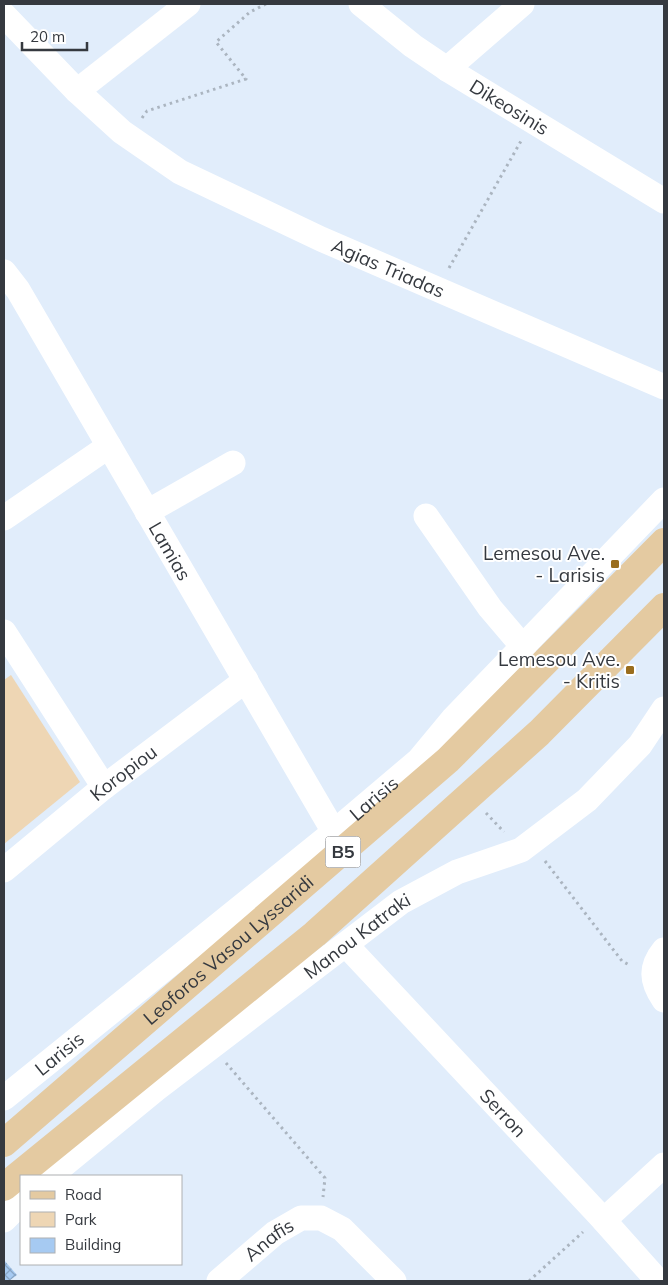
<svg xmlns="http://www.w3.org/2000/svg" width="668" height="1285" font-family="Mulish,sans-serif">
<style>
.green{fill:#eed6b4}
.building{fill:url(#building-cross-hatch)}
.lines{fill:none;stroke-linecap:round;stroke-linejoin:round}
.path{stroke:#abb5c0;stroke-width:3;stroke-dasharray:2.5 4;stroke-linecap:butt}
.minor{stroke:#fff;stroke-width:25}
.primary{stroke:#e4caa1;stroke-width:28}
.poi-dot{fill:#9a6d1d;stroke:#fff;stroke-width:2}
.labels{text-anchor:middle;stroke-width:4;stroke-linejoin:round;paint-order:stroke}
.shield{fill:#fff;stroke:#727479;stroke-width:1}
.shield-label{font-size:18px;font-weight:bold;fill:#35393f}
.street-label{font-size:19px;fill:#35393f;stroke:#fff}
.poi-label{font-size:19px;fill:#35393f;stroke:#fff;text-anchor:end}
</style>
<defs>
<pattern id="building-cross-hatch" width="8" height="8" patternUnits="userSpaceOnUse" patternTransform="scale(1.25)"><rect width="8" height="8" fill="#a6caf2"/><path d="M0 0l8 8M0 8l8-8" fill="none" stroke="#88a5c5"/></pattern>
</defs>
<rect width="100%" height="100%" fill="#e1edfb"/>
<path class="green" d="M 11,675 L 80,782 L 4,844 L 4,680 Z"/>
<path class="building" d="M 4,1260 L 17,1275 L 9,1281 L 4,1281 Z"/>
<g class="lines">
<path class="path" d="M 142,118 L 147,111 L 246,79 L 216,42 L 250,12 L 266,4
M 449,268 L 521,141
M 486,813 L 504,832
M 545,861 L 622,961 L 631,966
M 226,1063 L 325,1178 L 323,1197
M 529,1281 L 583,1232"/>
<g class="minor">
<path id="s1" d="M 361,4 L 413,46 L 447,69 L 664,201"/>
<path id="s2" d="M 4,15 L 77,91 L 122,132 L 180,172 L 321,239 L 664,387"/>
<path d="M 447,69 L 522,4"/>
<path d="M 77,91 L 188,4"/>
<path id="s3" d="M 4,272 L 18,290 L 334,832"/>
<path d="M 147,512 L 233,463"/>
<path d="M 426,516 L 490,608 L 524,648"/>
<path d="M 4,518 L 109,446"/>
<path d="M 4,632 L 104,787"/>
<path id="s4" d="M 4,870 L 104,787 L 246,680"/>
<path id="s5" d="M 346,945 L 600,1216 L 658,1281"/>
<path d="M 664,950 C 650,967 651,981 664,1000"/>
<path id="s6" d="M 4,1098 L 334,832 L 419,760 L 453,719 L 664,500"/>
<path id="s7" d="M 50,1176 L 156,1089 L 401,902 L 457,872 L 521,850 L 587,800 L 640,745 L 664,709"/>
<path d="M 4,1220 L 21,1203"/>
<path d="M 604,1220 L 664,1165"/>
<path id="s8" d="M 219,1281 L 275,1233 L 301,1218 L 321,1218 L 342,1229 L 394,1281"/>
</g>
<g class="primary">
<path id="s9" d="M 4,1143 L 448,760 L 664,542"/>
<path d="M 4,1187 L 315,934 L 539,733 L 664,607"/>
</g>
</g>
<g class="poi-dot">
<rect x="610" y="559" width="10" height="10" rx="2.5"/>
<rect x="625" y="665" width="10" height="10" rx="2.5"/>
</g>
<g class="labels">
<rect class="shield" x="325.5" y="836.5" width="35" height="31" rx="4"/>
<g class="shield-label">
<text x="343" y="858">B5</text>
</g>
<g class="street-label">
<text dy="7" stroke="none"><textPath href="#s1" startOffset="181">Dikeosinis</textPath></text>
<text dy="7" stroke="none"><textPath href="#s2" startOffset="466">Agias Triadas</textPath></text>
<text dy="7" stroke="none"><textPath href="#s3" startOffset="325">Lamias</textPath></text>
<text dy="7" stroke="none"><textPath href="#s4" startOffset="154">Koropiou</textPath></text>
<text dy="7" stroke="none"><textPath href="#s6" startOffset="476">Larisis</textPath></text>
<text dy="7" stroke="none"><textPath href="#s7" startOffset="390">Manou Katraki</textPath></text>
<text dy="7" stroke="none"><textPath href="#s9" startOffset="296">Leoforos Vasou Lyssaridi</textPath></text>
<text dy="7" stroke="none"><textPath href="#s6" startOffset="71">Larisis</textPath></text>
<text dy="7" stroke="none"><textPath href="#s5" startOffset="230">Serron</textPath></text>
<text dy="7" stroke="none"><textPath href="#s8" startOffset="65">Anafis</textPath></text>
</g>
<g class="poi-label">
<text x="605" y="560">Lemesou Ave.<tspan x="605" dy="22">- Larisis</tspan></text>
<text x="620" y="666">Lemesou Ave.<tspan x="620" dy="22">- Kritis</tspan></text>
</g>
</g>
<rect width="668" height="1285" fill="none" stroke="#35393f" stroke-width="10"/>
<rect x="20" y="1175" width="162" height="90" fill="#ffffff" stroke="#aeb0b2"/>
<rect x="30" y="1191" width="25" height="8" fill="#e4caa1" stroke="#aeb0b2"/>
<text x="65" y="1200" font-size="15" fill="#35393f">Road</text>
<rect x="30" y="1212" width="25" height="15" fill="#eed6b4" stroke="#aeb0b2"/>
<text x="65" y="1225" font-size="15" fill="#35393f">Park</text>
<rect x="30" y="1238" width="25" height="15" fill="#a6caf2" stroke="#aeb0b2"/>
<text x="65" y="1250" font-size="15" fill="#35393f">Building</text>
<path d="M22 42v8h65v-8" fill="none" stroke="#35393f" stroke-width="2.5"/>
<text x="30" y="42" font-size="15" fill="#35393f" stroke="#ffffff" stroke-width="4" paint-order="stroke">20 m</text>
</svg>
